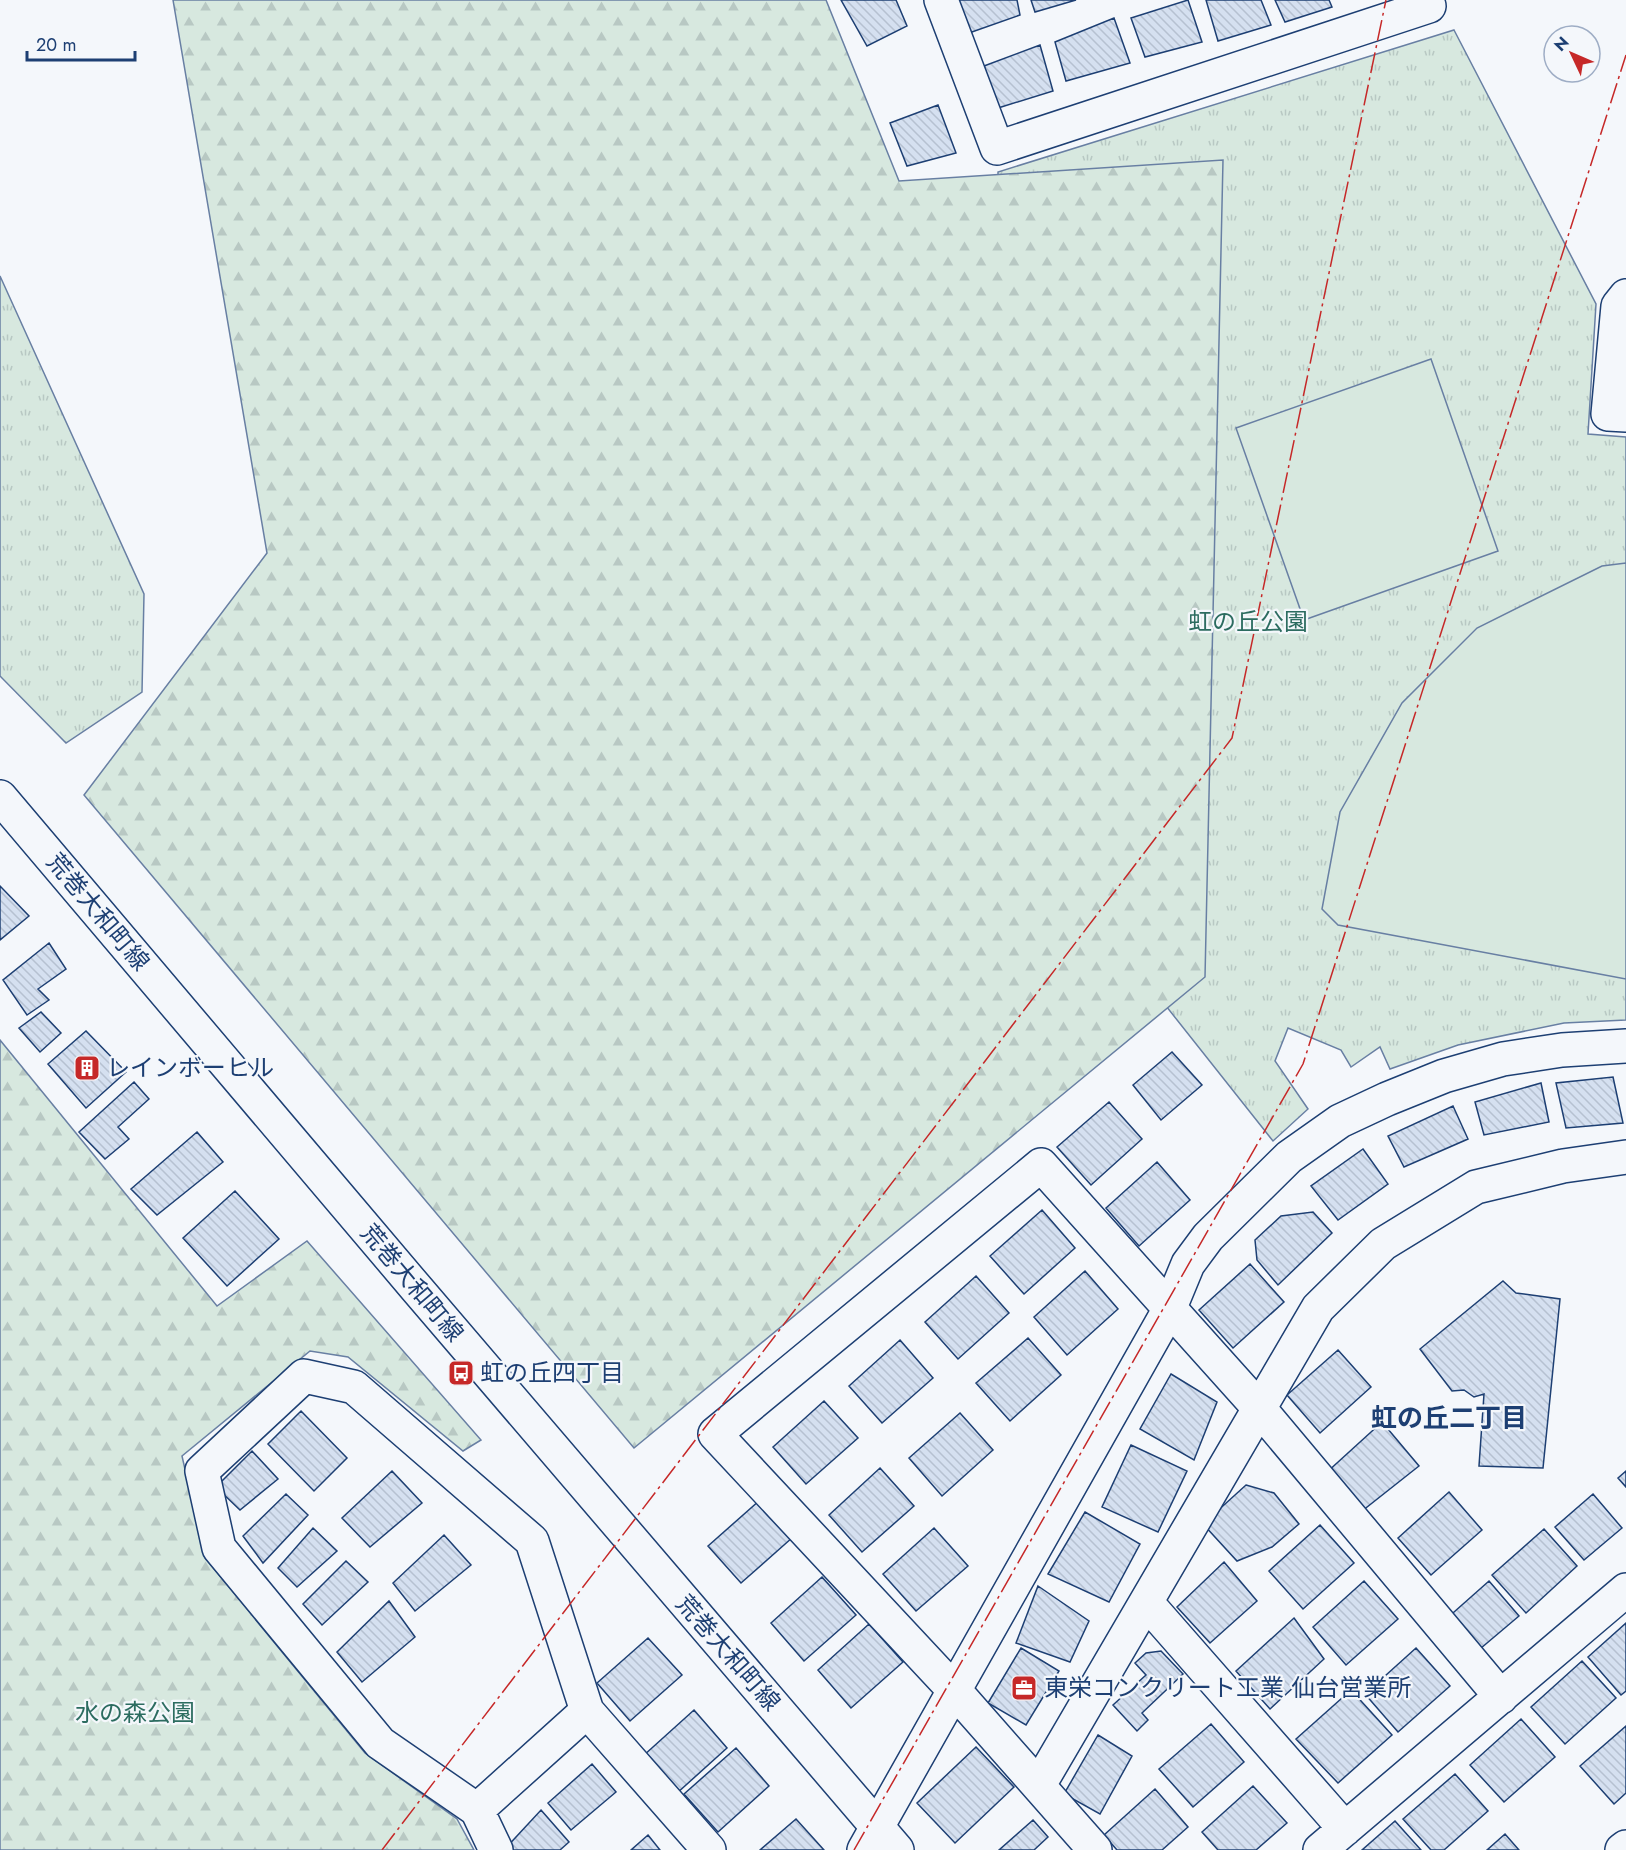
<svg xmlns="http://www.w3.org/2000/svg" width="1626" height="1850" font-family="Jost,'Noto Sans JP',sans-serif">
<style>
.grass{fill:url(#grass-tufts);stroke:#687fa3;stroke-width:1.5}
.forest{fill:url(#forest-firs);stroke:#687fa3;stroke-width:1.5}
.pitch{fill:#d7e8df;stroke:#687fa3;stroke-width:1.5}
.building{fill:url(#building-back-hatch);stroke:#1d3f73;stroke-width:1.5}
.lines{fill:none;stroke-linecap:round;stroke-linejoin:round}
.minor-casing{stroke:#1d3f73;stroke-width:36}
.tertiary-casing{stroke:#1d3f73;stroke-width:36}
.minor{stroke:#f4f7fb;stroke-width:33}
.tertiary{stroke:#f4f7fb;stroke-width:33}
.power{stroke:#c62828;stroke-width:1.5;stroke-dasharray:21 4.5 3 4.5;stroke-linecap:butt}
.labels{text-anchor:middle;stroke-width:4.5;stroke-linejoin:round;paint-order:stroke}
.park-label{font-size:24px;fill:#2c6c60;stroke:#f4f7fb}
.street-label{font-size:24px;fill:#1d3f73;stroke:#f4f7fb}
.poi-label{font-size:24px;fill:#1d3f73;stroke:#f4f7fb;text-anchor:start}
.neighbourhood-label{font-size:26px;font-weight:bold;fill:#1d3f73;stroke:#f4f7fb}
</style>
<defs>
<pattern id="grass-tufts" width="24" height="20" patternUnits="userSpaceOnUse" patternTransform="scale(1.5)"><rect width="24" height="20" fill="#d7e8df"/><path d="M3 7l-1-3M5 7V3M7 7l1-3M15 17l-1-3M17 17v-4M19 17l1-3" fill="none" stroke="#b8c8c3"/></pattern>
<pattern id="forest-firs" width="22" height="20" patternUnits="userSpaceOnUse" patternTransform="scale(1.5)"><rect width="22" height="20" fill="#d7e8df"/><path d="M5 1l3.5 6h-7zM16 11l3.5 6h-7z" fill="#b8c8c3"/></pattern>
<pattern id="building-back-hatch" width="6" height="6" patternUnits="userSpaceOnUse" patternTransform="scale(1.5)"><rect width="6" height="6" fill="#d5e0f0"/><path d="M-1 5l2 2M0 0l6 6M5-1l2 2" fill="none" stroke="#b6c1d1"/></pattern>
</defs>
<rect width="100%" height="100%" fill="#f4f7fb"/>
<path class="grass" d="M 1454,30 L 1596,304 L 1588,434 L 1626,437 L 1626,1020 L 1564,1023 L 1458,1045 L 1390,1069 L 1380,1047 L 1351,1067 L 1341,1050 L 1288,1028 L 1275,1061 L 1308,1109 L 1273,1141 L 1166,1006 L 998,339 L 998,172 Z
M 0,276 L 144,594 L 142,692 L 66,743 L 0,676 Z"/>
<path class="forest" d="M 173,0 L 826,0 L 899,181 L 1223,160 L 1205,977 L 634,1448 L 84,795 L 267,553 Z
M 0,1040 L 217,1306 L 307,1241 L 481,1440 L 463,1451 L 348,1357 L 310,1351 L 182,1456 L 205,1558 L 365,1753 L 457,1819 L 474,1850 L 0,1850 Z"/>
<path class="pitch" d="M 1431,359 L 1498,551 L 1304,620 L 1236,428 Z
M 1626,563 L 1626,979 L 1338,925 L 1322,909 L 1340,812 L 1402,703 L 1477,628 L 1602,566 Z"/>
<path class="building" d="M 841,0 L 896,0 L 907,26 L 867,46 Z
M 958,0 L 1017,0 L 1020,15 L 969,33 Z
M 1031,0 L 1076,0 L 1035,12 Z
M 1188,0 L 1202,42 L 1145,57 L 1131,18 Z
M 1206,0 L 1261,0 L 1271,25 L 1218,41 Z
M 1275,0 L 1329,0 L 1332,7 L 1285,22 Z
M 1114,18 L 1130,63 L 1066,81 L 1055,42 Z
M 1040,45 L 1053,91 L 998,108 L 984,66 Z
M 938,105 L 956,153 L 907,166 L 890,123 Z
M 0,886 L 29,916 L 0,940 Z
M 49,943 L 66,969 L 38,989 L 49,1000 L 27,1015 L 3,980 Z
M 41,1012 L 61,1033 L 40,1052 L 19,1028 Z
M 86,1031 L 126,1072 L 86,1108 L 48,1064 Z
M 1172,1052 L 1202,1085 L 1161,1120 L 1133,1085 Z
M 1613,1077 L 1623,1123 L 1566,1128 L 1556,1083 Z
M 134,1082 L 149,1099 L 118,1127 L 129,1139 L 105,1159 L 79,1132 Z
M 1541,1083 L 1549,1122 L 1484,1135 L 1475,1102 Z
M 1109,1102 L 1142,1139 L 1091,1185 L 1057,1147 Z
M 1453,1106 L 1468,1139 L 1404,1167 L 1388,1136 Z
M 197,1132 L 223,1162 L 157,1215 L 131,1189 Z
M 1363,1149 L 1388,1184 L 1338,1220 L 1311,1186 Z
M 1157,1162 L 1190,1200 L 1139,1246 L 1106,1208 Z
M 235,1191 L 279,1239 L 227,1286 L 183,1238 Z
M 1042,1210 L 1075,1248 L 1024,1294 L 990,1256 Z
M 1313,1212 L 1332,1233 L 1278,1285 L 1257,1260 L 1255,1240 L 1281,1216 Z
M 1250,1264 L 1284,1302 L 1233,1348 L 1199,1310 Z
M 1085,1271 L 1118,1309 L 1067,1355 L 1034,1317 Z
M 976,1276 L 1009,1313 L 958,1359 L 925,1322 Z
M 1503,1281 L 1516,1293 L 1560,1299 L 1543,1468 L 1479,1466 L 1484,1394 L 1474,1397 L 1464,1390 L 1452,1391 L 1420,1349 Z
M 1028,1338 L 1061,1375 L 1010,1421 L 976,1383 Z
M 900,1340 L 933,1378 L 882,1423 L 849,1386 Z
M 1338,1350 L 1371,1387 L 1320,1433 L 1287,1395 Z
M 1171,1374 L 1217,1402 L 1194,1460 L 1140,1429 Z
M 824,1401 L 858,1438 L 806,1484 L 773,1447 Z
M 301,1411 L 347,1458 L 314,1491 L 268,1444 Z
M 960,1413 L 993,1450 L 942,1496 L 909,1458 Z
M 1382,1422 L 1419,1466 L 1362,1511 L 1326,1473 Z
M 1131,1445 L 1187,1471 L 1158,1532 L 1102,1507 Z
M 252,1451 L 278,1479 L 240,1510 L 216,1487 Z
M 880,1468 L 914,1506 L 862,1552 L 829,1515 Z
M 392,1471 L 422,1503 L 370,1547 L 342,1518 Z
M 1626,1471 L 1626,1487 L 1618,1478 Z
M 1246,1485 L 1274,1493 L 1299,1524 L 1272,1547 L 1237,1561 L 1203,1524 Z
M 1449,1492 L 1482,1530 L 1431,1575 L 1398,1538 Z
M 286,1494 L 308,1515 L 263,1563 L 243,1536 Z
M 1593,1494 L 1622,1528 L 1584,1560 L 1555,1527 Z
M 760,1500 L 793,1537 L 741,1583 L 708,1546 Z
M 1085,1512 L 1140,1544 L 1109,1602 L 1048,1574 Z
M 1320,1525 L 1354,1563 L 1303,1609 L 1269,1571 Z
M 313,1528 L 337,1551 L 297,1587 L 278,1568 Z
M 934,1528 L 968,1566 L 916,1611 L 883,1574 Z
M 1544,1529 L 1577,1566 L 1526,1613 L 1492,1575 Z
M 444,1535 L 471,1565 L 415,1611 L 393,1583 Z
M 346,1561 L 368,1582 L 322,1625 L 303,1604 Z
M 1224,1562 L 1257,1601 L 1210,1643 L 1177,1607 Z
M 822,1577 L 856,1615 L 804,1661 L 771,1623 Z
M 1364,1581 L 1398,1619 L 1346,1665 L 1313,1627 Z
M 1489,1581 L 1519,1616 L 1474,1654 L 1445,1620 Z
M 1038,1586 L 1089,1621 L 1070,1662 L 1016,1643 Z
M 389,1601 L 415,1637 L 362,1682 L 337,1652 Z
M 1294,1618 L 1324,1659 L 1270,1709 L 1236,1671 Z
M 1626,1623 L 1626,1691 L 1621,1695 L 1588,1657 Z
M 869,1624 L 903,1662 L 851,1708 L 818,1670 Z
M 648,1638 L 682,1675 L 630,1721 L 597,1683 Z
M 1021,1648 L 1059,1671 L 1026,1725 L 988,1703 Z
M 1416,1648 L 1450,1686 L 1398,1732 L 1365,1694 Z
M 1161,1651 L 1183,1674 L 1142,1713 L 1148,1720 L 1137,1731 L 1113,1705 L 1146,1675 L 1135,1663 L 1146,1653 Z
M 1582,1661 L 1616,1698 L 1565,1744 L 1531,1707 Z
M 1351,1690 L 1392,1735 L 1338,1783 L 1296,1739 Z
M 694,1710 L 727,1748 L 676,1794 L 643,1756 Z
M 1521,1719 L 1555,1757 L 1504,1802 L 1470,1765 Z
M 1211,1724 L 1244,1762 L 1193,1807 L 1159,1769 Z
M 1626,1726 L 1626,1793 L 1614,1804 L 1580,1766 Z
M 1098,1735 L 1132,1756 L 1100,1814 L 1064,1794 Z
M 976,1747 L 1014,1787 L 955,1843 L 917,1803 Z
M 736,1748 L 769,1786 L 718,1832 L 684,1794 Z
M 592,1764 L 616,1792 L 571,1830 L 548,1803 Z
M 1455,1774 L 1488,1811 L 1444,1850 L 1431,1850 L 1403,1819 Z
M 1253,1786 L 1287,1823 L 1256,1850 L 1218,1850 L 1202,1832 Z
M 1155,1789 L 1188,1827 L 1162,1850 L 1117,1850 L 1104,1835 Z
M 541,1810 L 569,1842 L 560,1850 L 504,1850 Z
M 796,1819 L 824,1850 L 760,1850 Z
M 1033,1820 L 1048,1837 L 1034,1850 L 999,1850 Z
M 1395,1821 L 1421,1850 L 1362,1850 Z
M 1505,1834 L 1519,1850 L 1487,1850 Z
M 648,1835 L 660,1850 L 631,1850 Z"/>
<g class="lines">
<g class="minor-casing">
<path id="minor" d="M 941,0 L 997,148 L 1429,6 L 1424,0
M 1626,296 L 1618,306 L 1608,414 L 1626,415
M 1146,1602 L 1345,1829
M 1039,1785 L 1318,1308 L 1383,1244 L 1476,1187 L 1563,1166 L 1626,1157
M 477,1810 L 587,1711
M 496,1850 L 477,1810 L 380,1743 L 219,1548 L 202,1471 L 304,1376 L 354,1387 L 532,1541 L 587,1711 L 709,1850
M 864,1850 L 1169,1310 L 1188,1264 L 1208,1237 L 1289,1157 L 1340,1121 L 1387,1099 L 1444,1076 L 1503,1059 L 1562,1050 L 1626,1046
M 1095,1850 L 954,1690 L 715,1434 L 1041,1165 L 1259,1408 L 1501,1697
M 1320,1850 L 1626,1590
M 1622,1850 L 1626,1847"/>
</g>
<g class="tertiary-casing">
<path id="tertiary" d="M 0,797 L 417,1289 L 897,1850"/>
</g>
<use href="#minor" class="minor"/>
<use href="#tertiary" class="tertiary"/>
<path class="power" d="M 382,1850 L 1232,738 L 1386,0
M 854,1850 L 1303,1064 L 1626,55"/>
</g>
<defs>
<g id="building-square" transform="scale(1.35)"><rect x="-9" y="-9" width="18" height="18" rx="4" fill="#c62828" stroke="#f4f7fb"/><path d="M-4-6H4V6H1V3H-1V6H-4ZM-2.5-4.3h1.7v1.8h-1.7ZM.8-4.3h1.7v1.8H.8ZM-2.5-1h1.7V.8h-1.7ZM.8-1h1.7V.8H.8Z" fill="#fff"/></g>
<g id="bus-square" transform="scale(1.35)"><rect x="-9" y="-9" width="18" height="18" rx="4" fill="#c62828" stroke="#f4f7fb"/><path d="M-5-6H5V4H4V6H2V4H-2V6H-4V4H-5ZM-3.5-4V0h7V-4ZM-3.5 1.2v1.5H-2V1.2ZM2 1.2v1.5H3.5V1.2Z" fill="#fff"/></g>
<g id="office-square" transform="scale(1.35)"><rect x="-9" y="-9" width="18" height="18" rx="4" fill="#c62828" stroke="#f4f7fb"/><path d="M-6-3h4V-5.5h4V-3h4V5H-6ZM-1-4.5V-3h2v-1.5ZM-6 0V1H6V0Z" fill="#fff"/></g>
</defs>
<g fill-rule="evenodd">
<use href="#building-square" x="87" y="1068"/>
<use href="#bus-square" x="461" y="1373"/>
<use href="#office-square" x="1024" y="1688"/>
</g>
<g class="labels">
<g class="park-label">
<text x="1248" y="630">虹の丘公園</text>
<text x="135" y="1721">水の森公園</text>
</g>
<g class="street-label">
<text transform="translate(98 912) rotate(50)" y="8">荒巻大和町線</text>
<text transform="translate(412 1283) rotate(50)" y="8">荒巻大和町線</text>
<text transform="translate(728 1653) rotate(49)" y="8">荒巻大和町線</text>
</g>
<g class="poi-label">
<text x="106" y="1076">レインボーヒル</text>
<text x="480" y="1381">虹の丘四丁目</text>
<text x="1044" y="1696">東栄コンクリート工業 仙台営業所</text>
</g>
<g class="neighbourhood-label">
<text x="1449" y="1427">虹の丘二丁目</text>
</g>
</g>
<g transform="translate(1572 54) rotate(314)"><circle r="28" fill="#f4f7fb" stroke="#9eadc5" stroke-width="1.5"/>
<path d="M0-4.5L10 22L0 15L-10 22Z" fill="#c62828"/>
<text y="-9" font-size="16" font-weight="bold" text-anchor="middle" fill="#1d3f73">N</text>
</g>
<path d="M27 51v9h108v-9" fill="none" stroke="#1d3f73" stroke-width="3"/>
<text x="36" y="51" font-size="18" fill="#1d3f73" stroke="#f4f7fb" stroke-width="4.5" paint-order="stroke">20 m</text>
</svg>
